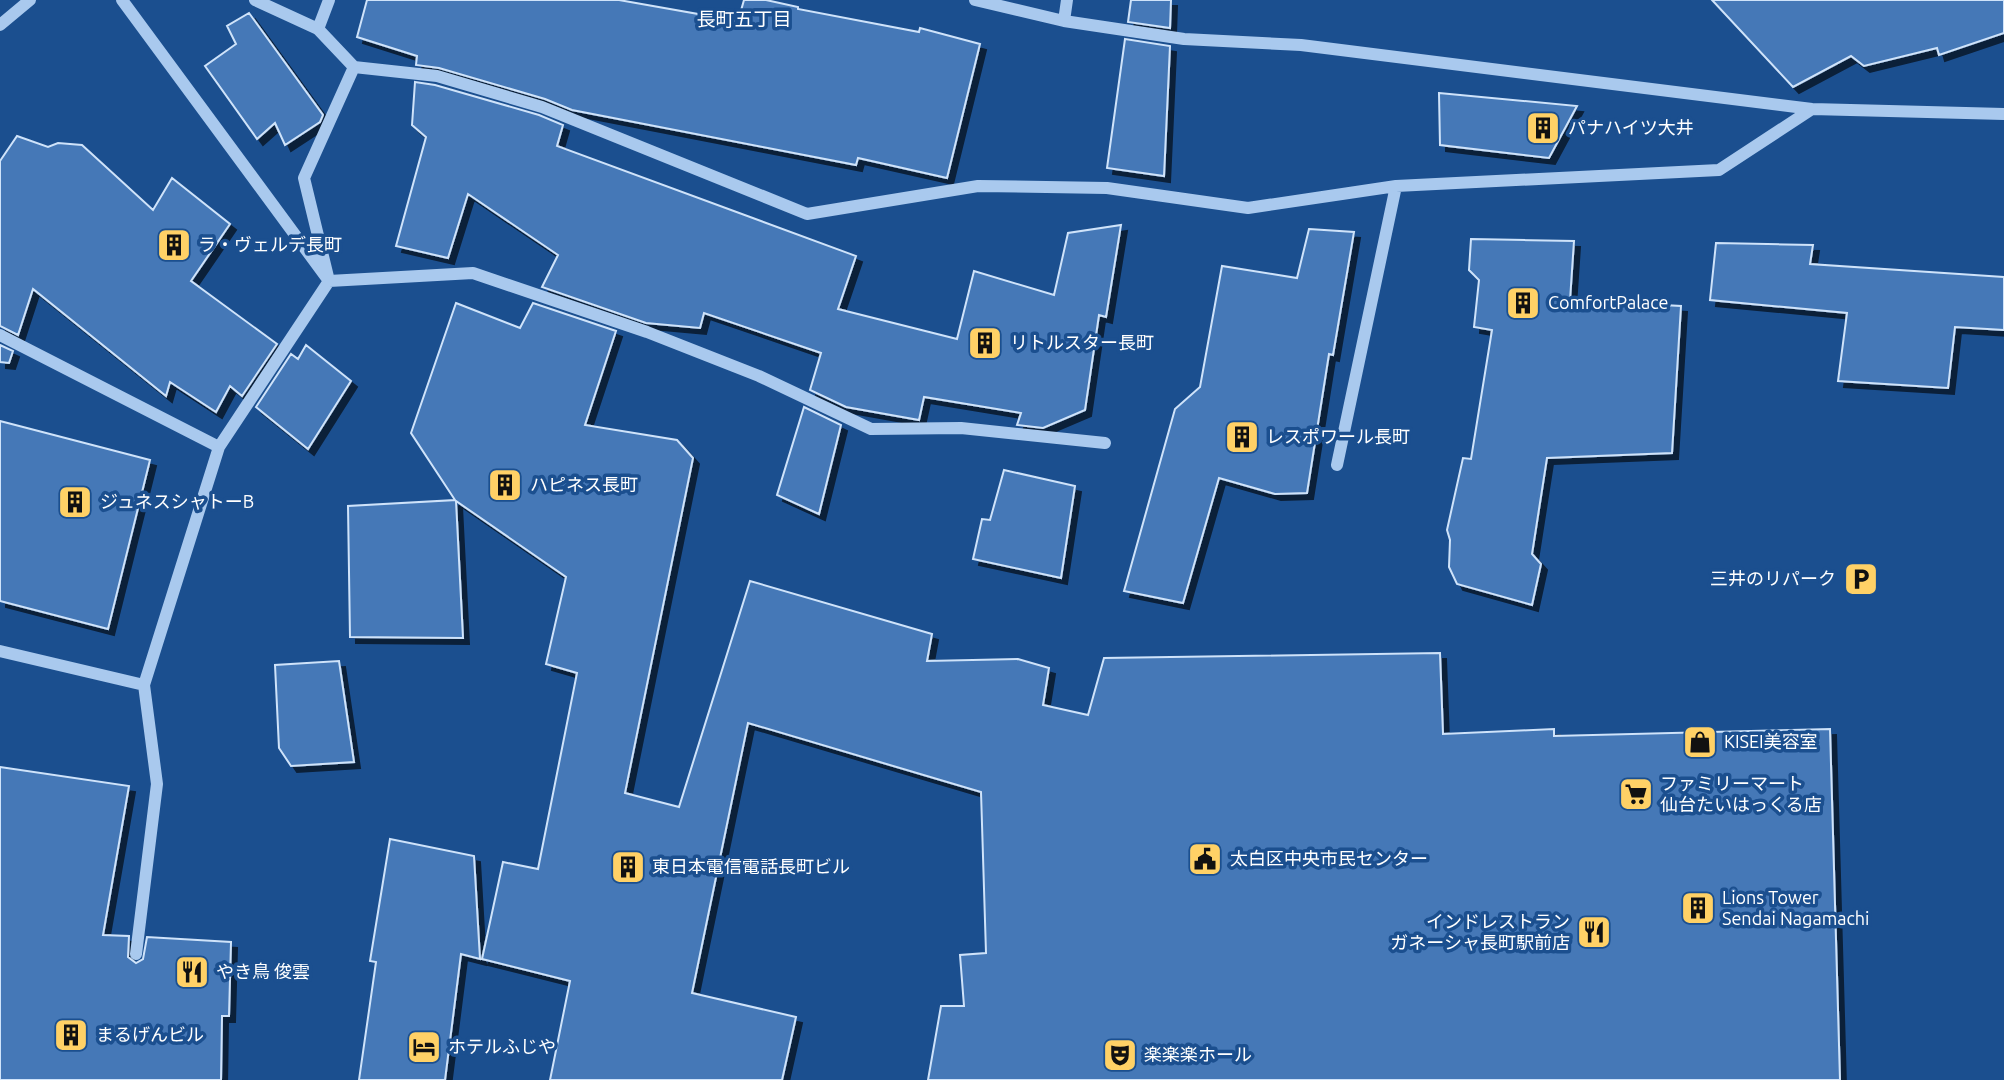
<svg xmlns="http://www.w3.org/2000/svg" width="2004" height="1080" font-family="Ubuntu,'Noto Sans JP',sans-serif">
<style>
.building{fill:#4478b7;stroke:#cfe3fa;stroke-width:2;filter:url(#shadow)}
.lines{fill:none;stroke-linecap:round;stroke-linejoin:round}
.minor{stroke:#a9c9ee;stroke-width:12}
.labels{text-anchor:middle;stroke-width:7;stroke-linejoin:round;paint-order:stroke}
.poi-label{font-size:18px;fill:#fff;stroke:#1b4f8f;text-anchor:start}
.neighbourhood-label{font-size:19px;fill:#fff;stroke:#1b4f8f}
</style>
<defs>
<filter id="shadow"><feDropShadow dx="6" dy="6" stdDeviation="0" flood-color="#0009"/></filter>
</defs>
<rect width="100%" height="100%" fill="#1b4f8f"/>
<path class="building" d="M 367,0 L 619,0 L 738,21 L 744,0 L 766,0 L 798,7 L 798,9 L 919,32 L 920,28 L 980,44 L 947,178 L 858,158 L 856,165 L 572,110 L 545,99 L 439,68 L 416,65 L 417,56 L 357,37 Z
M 1131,0 L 1171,0 L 1170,28 L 1128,22 Z
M 1712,0 L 2004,0 L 2004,33 L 1939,55 L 1937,48 L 1864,66 L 1851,56 L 1793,87 Z
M 249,13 L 323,115 L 320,122 L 285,145 L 275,123 L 257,139 L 205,66 L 236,44 L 227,26 Z
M 1125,39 L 1170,46 L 1164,176 L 1107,168 Z
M 415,82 L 435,85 L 539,115 L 563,125 L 557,146 L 856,256 L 838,309 L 957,339 L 974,271 L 1054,295 L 1068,233 L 1121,225 L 1106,317 L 1099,315 L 1085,410 L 1043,428 L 1017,425 L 1021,413 L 924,397 L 919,420 L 846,407 L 810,390 L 821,353 L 704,313 L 700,328 L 646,323 L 542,287 L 558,255 L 468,194 L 448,258 L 396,246 L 426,137 L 412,125 Z
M 1439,93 L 1577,106 L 1549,158 L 1440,145 Z
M 17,136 L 48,147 L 58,143 L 82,145 L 153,210 L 172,178 L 230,224 L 191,281 L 277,344 L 242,396 L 230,386 L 216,412 L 170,382 L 166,396 L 33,289 L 18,335 L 0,326 L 0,161 Z
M 1309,229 L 1354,232 L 1333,355 L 1329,354 L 1307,493 L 1275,494 L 1219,478 L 1183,603 L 1124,591 L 1175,409 L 1200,387 L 1222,266 L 1297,278 Z
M 1471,239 L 1574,241 L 1570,300 L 1681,306 L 1672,453 L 1547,458 L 1532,554 L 1541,564 L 1532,605 L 1457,584 L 1449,567 L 1450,540 L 1447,530 L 1463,458 L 1471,459 L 1492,330 L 1474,327 L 1479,280 L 1469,270 Z
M 1716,243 L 1813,245 L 1810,264 L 2004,277 L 2004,330 L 1955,327 L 1948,388 L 1838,381 L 1847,313 L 1710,300 Z
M 456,303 L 520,328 L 533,303 L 616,331 L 585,425 L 677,440 L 693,458 L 625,793 L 679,807 L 750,581 L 932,634 L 927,661 L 1018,659 L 1049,668 L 1043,705 L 1088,715 L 1104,658 L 1440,653 L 1443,734 L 1554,729 L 1554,736 L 1830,729 L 1840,1080 L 928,1080 L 941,1006 L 964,1006 L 960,955 L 986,953 L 981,792 L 748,723 L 692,993 L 796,1017 L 782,1080 L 550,1080 L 570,981 L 482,959 L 503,862 L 538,869 L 577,673 L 546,664 L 566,577 L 456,501 L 463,638 L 350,637 L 348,506 L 455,500 L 411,433 Z
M 0,345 L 13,351 L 9,363 L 0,362 Z
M 306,345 L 351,381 L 308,449 L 256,407 L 291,354 L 298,359 Z
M 804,407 L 841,425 L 819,514 L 777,495 Z
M 0,421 L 150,460 L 108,629 L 0,601 Z
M 1004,470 L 1075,486 L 1061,578 L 973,559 L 982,519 L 990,520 Z
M 339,661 L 354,762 L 291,766 L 279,748 L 275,665 Z
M 0,767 L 129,786 L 103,935 L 129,936 L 128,957 L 136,963 L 143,959 L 147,937 L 231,942 L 229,1016 L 222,1016 L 221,1080 L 0,1080 Z
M 390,839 L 474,856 L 480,959 L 461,954 L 445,1080 L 359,1080 L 376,962 L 370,961 Z"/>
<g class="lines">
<path class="minor" d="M 122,0 L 329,281 L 473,273 L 647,332 L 759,376 L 871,429 L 961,428 L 1105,443
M 255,0 L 318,29 L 354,67 L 437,76 L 542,107 L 807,214 L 978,186 L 1107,188 L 1248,208 L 1396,186 L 1719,170 L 1812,109
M 975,0 L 1064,21 L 1184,39 L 1301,45 L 1812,109 L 2004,114
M 1064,21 L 1067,0
M 0,25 L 30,0
M 318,29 L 329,0
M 0,335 L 219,447
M 1337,465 L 1396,186
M 0,651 L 144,685
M 136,954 L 157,784 L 144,685 L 219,447 L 329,281 L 304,178 L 354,67"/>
</g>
<defs>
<g id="building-square" transform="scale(1.75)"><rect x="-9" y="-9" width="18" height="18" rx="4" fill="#ffd166" stroke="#1b4f8f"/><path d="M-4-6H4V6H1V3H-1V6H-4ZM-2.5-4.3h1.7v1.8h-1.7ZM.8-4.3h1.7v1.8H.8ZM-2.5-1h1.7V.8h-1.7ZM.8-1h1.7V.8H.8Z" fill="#111"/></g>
<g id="parking-square" transform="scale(1.75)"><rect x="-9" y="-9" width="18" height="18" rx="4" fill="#ffd166" stroke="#1b4f8f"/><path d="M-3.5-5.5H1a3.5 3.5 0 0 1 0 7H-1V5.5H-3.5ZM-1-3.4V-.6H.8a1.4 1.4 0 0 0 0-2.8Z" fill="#111"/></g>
<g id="shop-square" transform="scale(1.75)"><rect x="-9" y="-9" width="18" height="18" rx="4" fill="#ffd166" stroke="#1b4f8f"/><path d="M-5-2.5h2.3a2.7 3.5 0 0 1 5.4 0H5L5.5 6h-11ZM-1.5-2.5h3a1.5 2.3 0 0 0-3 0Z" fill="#111"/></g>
<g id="supermarket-square" transform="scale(1.75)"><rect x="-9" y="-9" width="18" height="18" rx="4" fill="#ffd166" stroke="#1b4f8f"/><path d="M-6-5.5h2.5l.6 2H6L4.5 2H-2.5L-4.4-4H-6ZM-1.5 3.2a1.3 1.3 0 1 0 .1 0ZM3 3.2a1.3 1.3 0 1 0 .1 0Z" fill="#111"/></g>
<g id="civic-square" transform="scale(1.75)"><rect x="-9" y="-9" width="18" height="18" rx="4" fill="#ffd166" stroke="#1b4f8f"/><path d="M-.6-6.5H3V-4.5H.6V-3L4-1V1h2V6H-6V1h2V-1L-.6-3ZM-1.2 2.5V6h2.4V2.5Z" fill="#111"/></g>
<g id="restaurant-square" transform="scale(1.75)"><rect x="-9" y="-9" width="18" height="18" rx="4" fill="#ffd166" stroke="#1b4f8f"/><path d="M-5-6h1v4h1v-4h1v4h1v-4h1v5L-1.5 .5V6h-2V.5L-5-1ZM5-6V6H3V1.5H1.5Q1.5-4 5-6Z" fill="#111"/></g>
<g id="hotel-square" transform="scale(1.75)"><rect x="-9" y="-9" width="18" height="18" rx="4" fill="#ffd166" stroke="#1b4f8f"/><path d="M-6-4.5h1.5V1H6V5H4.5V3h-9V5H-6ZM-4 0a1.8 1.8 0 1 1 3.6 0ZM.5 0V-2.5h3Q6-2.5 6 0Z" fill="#111"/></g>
<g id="theatre-square" transform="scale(1.75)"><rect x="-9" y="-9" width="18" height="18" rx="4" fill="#ffd166" stroke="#1b4f8f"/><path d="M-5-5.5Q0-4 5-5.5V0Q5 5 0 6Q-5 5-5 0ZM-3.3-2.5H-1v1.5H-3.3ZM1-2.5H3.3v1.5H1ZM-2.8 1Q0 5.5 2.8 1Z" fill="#111"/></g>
</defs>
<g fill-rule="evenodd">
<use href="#building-square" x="1543" y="128"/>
<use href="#building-square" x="174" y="245"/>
<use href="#building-square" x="1523" y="303"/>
<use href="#building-square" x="985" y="343"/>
<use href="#building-square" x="1242" y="437"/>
<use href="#building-square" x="505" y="485"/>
<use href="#building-square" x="75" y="502"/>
<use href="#parking-square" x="1861" y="579"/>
<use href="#shop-square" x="1700" y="742"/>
<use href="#supermarket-square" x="1636" y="794"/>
<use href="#civic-square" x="1205" y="859"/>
<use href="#building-square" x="628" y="867"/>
<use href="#building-square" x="1698" y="908"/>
<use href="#restaurant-square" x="1594" y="932"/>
<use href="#restaurant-square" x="192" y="972"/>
<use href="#building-square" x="71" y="1035"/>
<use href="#hotel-square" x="424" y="1047"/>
<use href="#theatre-square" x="1120" y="1055"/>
</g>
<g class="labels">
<g class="poi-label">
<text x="1568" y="134">パナハイツ大井</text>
<text x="198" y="251">ラ・ヴェルデ長町</text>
<text x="1548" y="309">ComfortPalace</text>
<text x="1010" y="349">リトルスター長町</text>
<text x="1266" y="443">レスポワール長町</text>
<text x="530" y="491">ハピネス長町</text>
<text x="100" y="508">ジュネスシャトーB</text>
<text x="1836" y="585" text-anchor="end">三井のリパーク</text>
<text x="1724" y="748">KISEI美容室</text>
<text x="1660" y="790">ファミリーマート<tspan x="1660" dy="21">仙台たいはっくる店</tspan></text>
<text x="1230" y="865">太白区中央市民センター</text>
<text x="652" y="873">東日本電信電話長町ビル</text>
<text x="1722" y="904">Lions Tower<tspan x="1722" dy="21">Sendai Nagamachi</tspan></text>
<text x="1570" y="928" text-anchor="end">インドレストラン<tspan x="1570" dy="21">ガネーシャ長町駅前店</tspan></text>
<text x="216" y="978">やき鳥 俊雲</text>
<text x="96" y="1041">まるげんビル</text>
<text x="448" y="1053">ホテルふじや</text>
<text x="1144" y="1061">楽楽楽ホール</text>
</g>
<g class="neighbourhood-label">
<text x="744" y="26">長町五丁目</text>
</g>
</g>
</svg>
